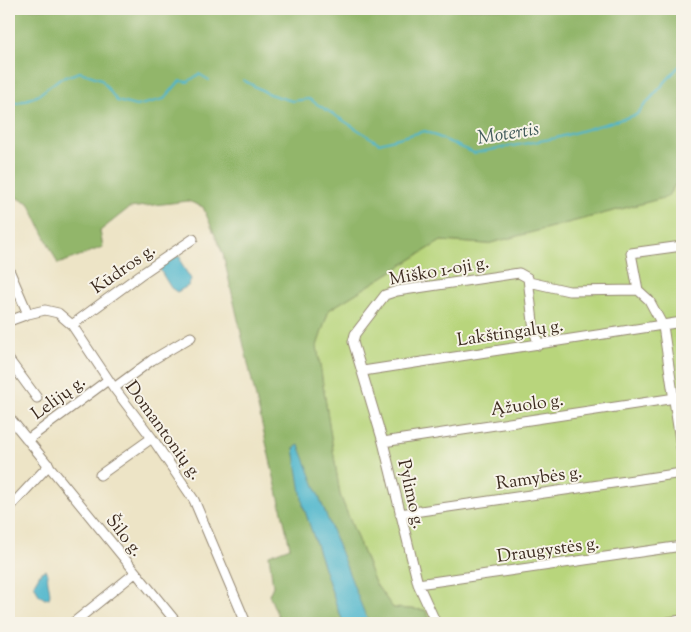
<svg xmlns="http://www.w3.org/2000/svg" width="691" height="632" font-family="'Sorts Mill Goudy',serif">
<style>
.green{fill:#b8d57b;stroke:#7a804c}
.forest{fill:#92b66b;stroke:#667044}
.water{fill:#4eb6cc;stroke:#447075}
.lines{fill:none;stroke-linecap:round;stroke-linejoin:round}
.stream{stroke:#4eb6cc;stroke-width:2}
.minor-casing{stroke:#948772;stroke-width:11}
.minor{stroke:#fff;stroke-width:9}
.labels{text-anchor:middle;stroke-width:4;stroke-linejoin:round;paint-order:stroke}
.street-label{font-size:18px;fill:#3b2a1e;stroke:#f7f3e8}
.water-label{font-size:19px;font-style:italic;fill:#425b5b;stroke:#f7f3e8}
</style>
<rect width="100%" height="100%" fill="#f7f3e8"/>
<filter id="ink" filterUnits="userSpaceOnUse"><feTurbulence type="fractalNoise" baseFrequency=".02" numOctaves="2"/><feDisplacementMap in="SourceGraphic" scale="10" xChannelSelector="R" yChannelSelector="G"/><feConvolveMatrix kernelMatrix="1 2 1 2 8 2 1 2 1" color-interpolation-filters="sRGB"/></filter>
<filter id="wash" filterUnits="userSpaceOnUse"><feTurbulence type="fractalNoise" baseFrequency=".0096" numOctaves="4" result="noise"/><feDisplacementMap in="SourceGraphic" scale="20" xChannelSelector="R" yChannelSelector="G"/><feGaussianBlur stdDeviation="1.12" result="paint"/><feColorMatrix in="noise" values="0 0 0 0 0 0 0 0 0 0 0 0 0 0 0 0 0 1.4 0 .05"/><feComposite in="paint" operator="in"/></filter>
<g filter="url(#wash)">
<rect width="100%" height="100%" fill="#ede4c6"/>
<path class="green" d="M 682,174 L 682,623 L 432,623 L 425,610 L 393,608 L 375,583 L 340,495 L 317,346 L 329,310 L 441,241 L 487,244 L 667,197 Z"/>
<path class="forest" d="M 9,9 L 682,9 L 682,174 L 667,197 L 487,244 L 441,241 L 329,310 L 317,346 L 340,495 L 375,583 L 393,608 L 425,610 L 432,623 L 370,623 L 303,505 L 338,610 L 344,623 L 281,623 L 269,595 L 273,586 L 269,555 L 290,547 L 223,254 L 203,207 L 188,201 L 129,208 L 100,231 L 103,247 L 58,264 L 29,203 L 15,197 L 9,198 Z"/>
<path class="water" d="M 177,256 L 180,257 L 182,265 L 191,279 L 188,286 L 177,292 L 171,288 L 160,270 L 163,265 Z
M 299,445 L 364,612 L 370,623 L 344,623 L 338,610 L 303,505 L 294,448 Z
M 45,570 L 48,574 C 46,583 52,591 49,598 L 45,599 L 39,595 L 34,584 L 41,572 Z"/>
<g class="lines">
<path class="stream" d="M 243,80 L 269,94 L 292,101 L 309,99 L 379,143 L 425,131 L 474,153 L 556,138 L 636,115 L 682,63
M 9,101 L 17,103 L 37,96 L 59,79 L 80,72 L 101,79 L 117,101 L 136,106 L 164,99 L 180,81 L 188,82 L 199,74 L 209,80"/>
</g>
</g>
<g filter="url(#ink)">
<g class="lines">
<g class="minor-casing">
<path id="minor" d="M 682,246 L 631,253 L 638,290 L 649,300 L 663,326 L 682,454
M 9,270 L 28,314
M 529,282 L 569,291 L 638,290
M 9,321 L 28,314 L 45,310 L 58,313 L 72,325 L 114,388 L 152,438 L 194,500 L 246,623
M 72,325 L 140,275 L 193,239
M 9,360 L 37,398
M 363,371 L 682,322
M 114,388 L 152,360 L 191,337
M 9,417 L 177,623
M 27,440 L 108,380
M 383,442 L 682,397
M 100,475 L 152,438
M 9,508 L 49,465
M 400,514 L 682,473
M 418,584 L 682,546
M 73,623 L 135,573
M 436,623 L 418,584 L 383,442 L 353,342 L 355,334 L 385,295 L 397,291 L 519,273 L 528,278 L 534,331 L 539,345
M 661,623 L 682,620"/>
</g>
<use href="#minor" class="minor"/>
</g>
</g>
<g class="labels">
<g class="street-label">
<text transform="translate(123 268) rotate(-35)" y="6">Kūdros g.</text>
<text transform="translate(439 270) rotate(-10)" y="6">Miško 1-oji g.</text>
<text transform="translate(510 332) rotate(-8)" y="6">Lakštingalų g.</text>
<text transform="translate(58 397) rotate(-36)" y="6">Lelijų g.</text>
<text transform="translate(527 404) rotate(-8)" y="6">Ąžuolo g.</text>
<text transform="translate(164 430) rotate(54)" y="6">Domantonių g.</text>
<text transform="translate(539 477) rotate(-8)" y="6">Ramybės g.</text>
<text transform="translate(412 494) rotate(77)" y="6">Pylimo g.</text>
<text transform="translate(125 535) rotate(52)" y="6">Šilo g.</text>
<text transform="translate(548 549) rotate(-8)" y="6">Draugystės g.</text>
</g>
<g class="water-label">
<text transform="translate(508 132) rotate(-9)" y="7">Motertis</text>
</g>
</g>
<rect width="691" height="632" fill="none" stroke="#f7f3e8" stroke-width="30"/>
</svg>
